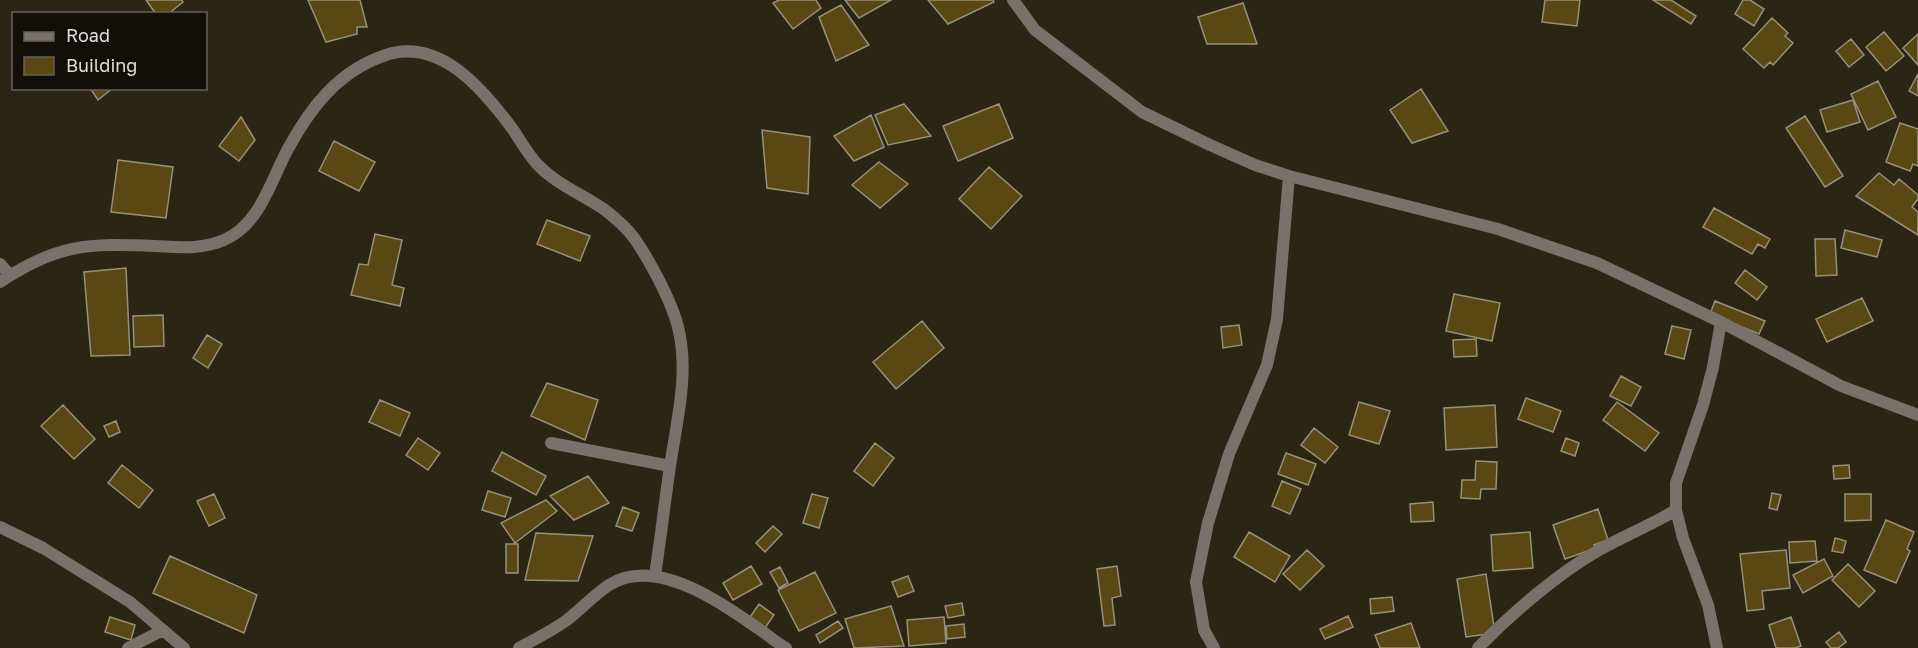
<svg xmlns="http://www.w3.org/2000/svg" width="1918" height="648" font-family="'Golos Text',sans-serif">
<style>
.building{fill:#594813;stroke:#97907c;stroke-width:1.5}
.lines{fill:none;stroke-linecap:round;stroke-linejoin:round}
.minor{stroke:#78726b;stroke-width:12}
</style>
<rect width="100%" height="100%" fill="#2b2514"/>
<path class="building" d="M 146,0 L 182,0 L 183,2 L 168,14 L 156,14 Z
M 308,0 L 360,0 L 367,27 L 357,27 L 357,34 L 326,42 Z
M 779,0 L 816,0 L 821,8 L 793,29 L 773,3 Z
M 845,0 L 891,0 L 859,18 Z
M 928,0 L 993,0 L 994,2 L 948,24 Z
M 1545,0 L 1580,0 L 1577,26 L 1542,22 Z
M 1653,0 L 1671,0 L 1696,16 L 1691,24 Z
M 1743,0 L 1750,0 L 1764,9 L 1754,26 L 1735,14 Z
M 1243,3 L 1257,44 L 1207,44 L 1198,17 Z
M 841,5 L 869,45 L 836,61 L 819,17 Z
M 1772,18 L 1788,33 L 1785,36 L 1793,43 L 1773,65 L 1770,62 L 1764,68 L 1743,49 Z
M 1884,32 L 1904,56 L 1886,71 L 1866,47 Z
M 1918,34 L 1918,65 L 1903,48 Z
M 1851,39 L 1864,55 L 1849,67 L 1836,51 Z
M 1918,74 L 1918,96 L 1909,91 Z
M 1878,81 L 1896,117 L 1868,130 L 1851,94 Z
M 90,88 L 113,88 L 98,100 Z
M 1421,89 L 1448,131 L 1412,143 L 1390,110 Z
M 1853,100 L 1860,122 L 1827,132 L 1820,110 Z
M 904,104 L 931,136 L 888,145 L 875,115 Z
M 999,104 L 1013,138 L 958,161 L 943,126 Z
M 871,115 L 884,147 L 854,161 L 834,136 Z
M 1805,116 L 1843,176 L 1825,187 L 1786,128 Z
M 241,117 L 255,140 L 239,161 L 219,146 Z
M 1900,123 L 1918,129 L 1918,166 L 1913,164 L 1910,171 L 1886,162 Z
M 762,130 L 810,137 L 808,194 L 767,188 Z
M 334,141 L 375,162 L 359,191 L 319,171 Z
M 118,160 L 173,167 L 166,218 L 111,212 Z
M 879,162 L 908,184 L 880,208 L 852,185 Z
M 989,167 L 1022,196 L 991,229 L 959,199 Z
M 1879,173 L 1894,185 L 1899,179 L 1918,195 L 1918,199 L 1912,207 L 1918,212 L 1918,235 L 1856,196 Z
M 1714,208 L 1770,239 L 1765,248 L 1758,244 L 1752,254 L 1703,227 Z
M 547,220 L 590,236 L 580,261 L 537,244 Z
M 1845,230 L 1882,240 L 1877,257 L 1841,248 Z
M 375,234 L 402,240 L 392,285 L 404,288 L 400,306 L 351,295 L 359,264 L 368,265 Z
M 1815,239 L 1835,239 L 1837,275 L 1816,276 Z
M 126,268 L 130,355 L 91,356 L 84,272 Z
M 1745,270 L 1767,287 L 1757,300 L 1735,283 Z
M 1454,294 L 1500,303 L 1492,341 L 1446,331 Z
M 1862,298 L 1873,321 L 1827,342 L 1816,319 Z
M 1715,301 L 1765,321 L 1759,334 L 1710,314 Z
M 163,315 L 164,346 L 134,347 L 133,316 Z
M 922,321 L 944,348 L 896,389 L 873,362 Z
M 1239,325 L 1242,345 L 1223,348 L 1221,327 Z
M 1672,326 L 1691,330 L 1684,359 L 1665,354 Z
M 207,335 L 222,344 L 208,368 L 193,358 Z
M 1476,339 L 1477,356 L 1454,357 L 1453,340 Z
M 1621,376 L 1641,387 L 1631,406 L 1610,396 Z
M 547,383 L 598,400 L 585,440 L 531,416 Z
M 1526,398 L 1561,411 L 1553,432 L 1518,419 Z
M 380,400 L 410,413 L 400,436 L 369,422 Z
M 1359,402 L 1390,411 L 1379,444 L 1349,435 Z
M 1617,402 L 1659,433 L 1645,451 L 1603,420 Z
M 63,405 L 95,439 L 74,459 L 41,426 Z
M 1495,405 L 1497,447 L 1446,450 L 1444,408 Z
M 116,421 L 120,432 L 109,437 L 104,426 Z
M 1314,428 L 1338,447 L 1325,463 L 1301,445 Z
M 418,438 L 440,453 L 428,470 L 406,455 Z
M 1566,438 L 1579,443 L 1575,456 L 1561,451 Z
M 875,443 L 894,458 L 873,486 L 854,471 Z
M 502,452 L 546,476 L 536,495 L 492,471 Z
M 1286,453 L 1316,464 L 1308,485 L 1278,474 Z
M 1476,461 L 1497,462 L 1496,489 L 1481,489 L 1480,499 L 1461,498 L 1462,480 L 1475,480 Z
M 122,465 L 153,490 L 139,508 L 108,483 Z
M 1849,465 L 1850,478 L 1834,479 L 1833,466 Z
M 588,476 L 609,503 L 574,520 L 550,496 Z
M 1282,481 L 1301,489 L 1290,514 L 1272,506 Z
M 488,491 L 511,498 L 505,517 L 482,510 Z
M 1772,493 L 1781,495 L 1777,510 L 1769,508 Z
M 214,494 L 225,518 L 209,526 L 197,501 Z
M 812,494 L 828,498 L 819,528 L 803,523 Z
M 1845,494 L 1871,494 L 1871,520 L 1845,521 Z
M 546,500 L 557,511 L 515,543 L 501,523 Z
M 1433,502 L 1434,521 L 1411,522 L 1410,504 Z
M 623,507 L 639,513 L 632,531 L 616,526 Z
M 1598,509 L 1608,540 L 1594,545 L 1596,548 L 1565,559 L 1553,525 Z
M 1886,520 L 1914,532 L 1907,549 L 1910,551 L 1896,583 L 1864,570 Z
M 773,526 L 782,534 L 765,552 L 756,543 Z
M 1249,532 L 1290,556 L 1275,582 L 1234,557 Z
M 1530,532 L 1533,568 L 1493,571 L 1491,535 Z
M 536,533 L 593,536 L 578,581 L 525,580 Z
M 1835,538 L 1846,541 L 1843,553 L 1832,551 Z
M 1815,541 L 1817,561 L 1790,563 L 1789,542 Z
M 506,544 L 518,544 L 518,573 L 506,573 Z
M 1307,550 L 1324,566 L 1300,590 L 1283,574 Z
M 1786,550 L 1790,588 L 1762,591 L 1764,609 L 1747,611 L 1740,554 Z
M 170,556 L 257,595 L 244,633 L 153,593 Z
M 1824,559 L 1833,576 L 1803,593 L 1793,575 Z
M 1848,564 L 1875,591 L 1859,607 L 1832,580 Z
M 751,566 L 762,584 L 733,600 L 723,583 Z
M 1117,566 L 1121,596 L 1112,598 L 1115,625 L 1104,626 L 1097,569 Z
M 780,567 L 788,583 L 779,588 L 770,572 Z
M 815,572 L 836,613 L 799,631 L 778,590 Z
M 1486,574 L 1495,633 L 1466,637 L 1457,579 Z
M 908,576 L 914,591 L 898,597 L 892,582 Z
M 1392,597 L 1394,611 L 1371,614 L 1370,599 Z
M 962,603 L 964,615 L 948,618 L 945,606 Z
M 759,604 L 774,615 L 765,628 L 750,617 Z
M 891,606 L 904,646 L 854,648 L 845,619 Z
M 1348,616 L 1353,627 L 1325,639 L 1320,629 Z
M 110,617 L 135,625 L 131,640 L 105,632 Z
M 944,617 L 946,643 L 909,646 L 907,620 Z
M 1791,617 L 1801,646 L 1795,648 L 1776,648 L 1769,625 Z
M 838,621 L 843,628 L 820,643 L 816,635 Z
M 1411,623 L 1420,648 L 1380,648 L 1375,635 Z
M 964,624 L 965,637 L 947,639 L 946,626 Z
M 1839,632 L 1846,642 L 1838,648 L 1831,648 L 1826,642 Z"/>
<g class="lines">
<path class="minor" d="M 1013,0 L 1035,30 L 1142,112 L 1210,145 L 1255,165 L 1289,176 L 1498,229 L 1597,263 L 1721,322 L 1841,386 L 1918,415
M 0,264 L 10,275
M 0,282 C 57,244 88,243 155,246 C 178,247 201,250 224,240 C 261,224 271,179 289,147 C 311,107 338,72 383,56 C 439,35 484,90 514,131 C 521,142 528,154 537,164 C 557,185 582,194 605,210 C 614,217 627,228 634,238 C 649,259 672,302 678,327 C 689,370 678,416 671,460 C 665,498 661,537 655,575
M 551,443 L 670,466
M 0,527 L 43,548 L 130,602 L 184,648
M 128,648 L 163,630
M 519,648 C 535,639 552,631 567,620 C 581,609 594,595 609,585 C 655,556 718,601 756,627 C 766,633 775,642 786,648
M 1214,648 L 1204,630 L 1196,582 L 1208,523 L 1229,454 L 1267,365 L 1277,319 L 1289,176
M 1478,648 C 1511,614 1557,574 1599,550 C 1624,536 1651,525 1676,510
M 1717,648 L 1708,605 L 1683,538 L 1676,510 L 1676,483 L 1703,405 L 1713,367 L 1721,322"/>
</g>
<rect x="12" y="12" width="195" height="78" fill="#110f07" stroke="#656259" stroke-width="1.5"/>
<rect x="24" y="32" width="30" height="9" fill="#78726b" stroke="#656259" stroke-width="1.5"/>
<text x="66" y="42" font-size="18" fill="#e2ded3">Road</text>
<rect x="24" y="57" width="30" height="18" fill="#594813" stroke="#656259" stroke-width="1.5"/>
<text x="66" y="72" font-size="18" fill="#e2ded3">Building</text>
</svg>
